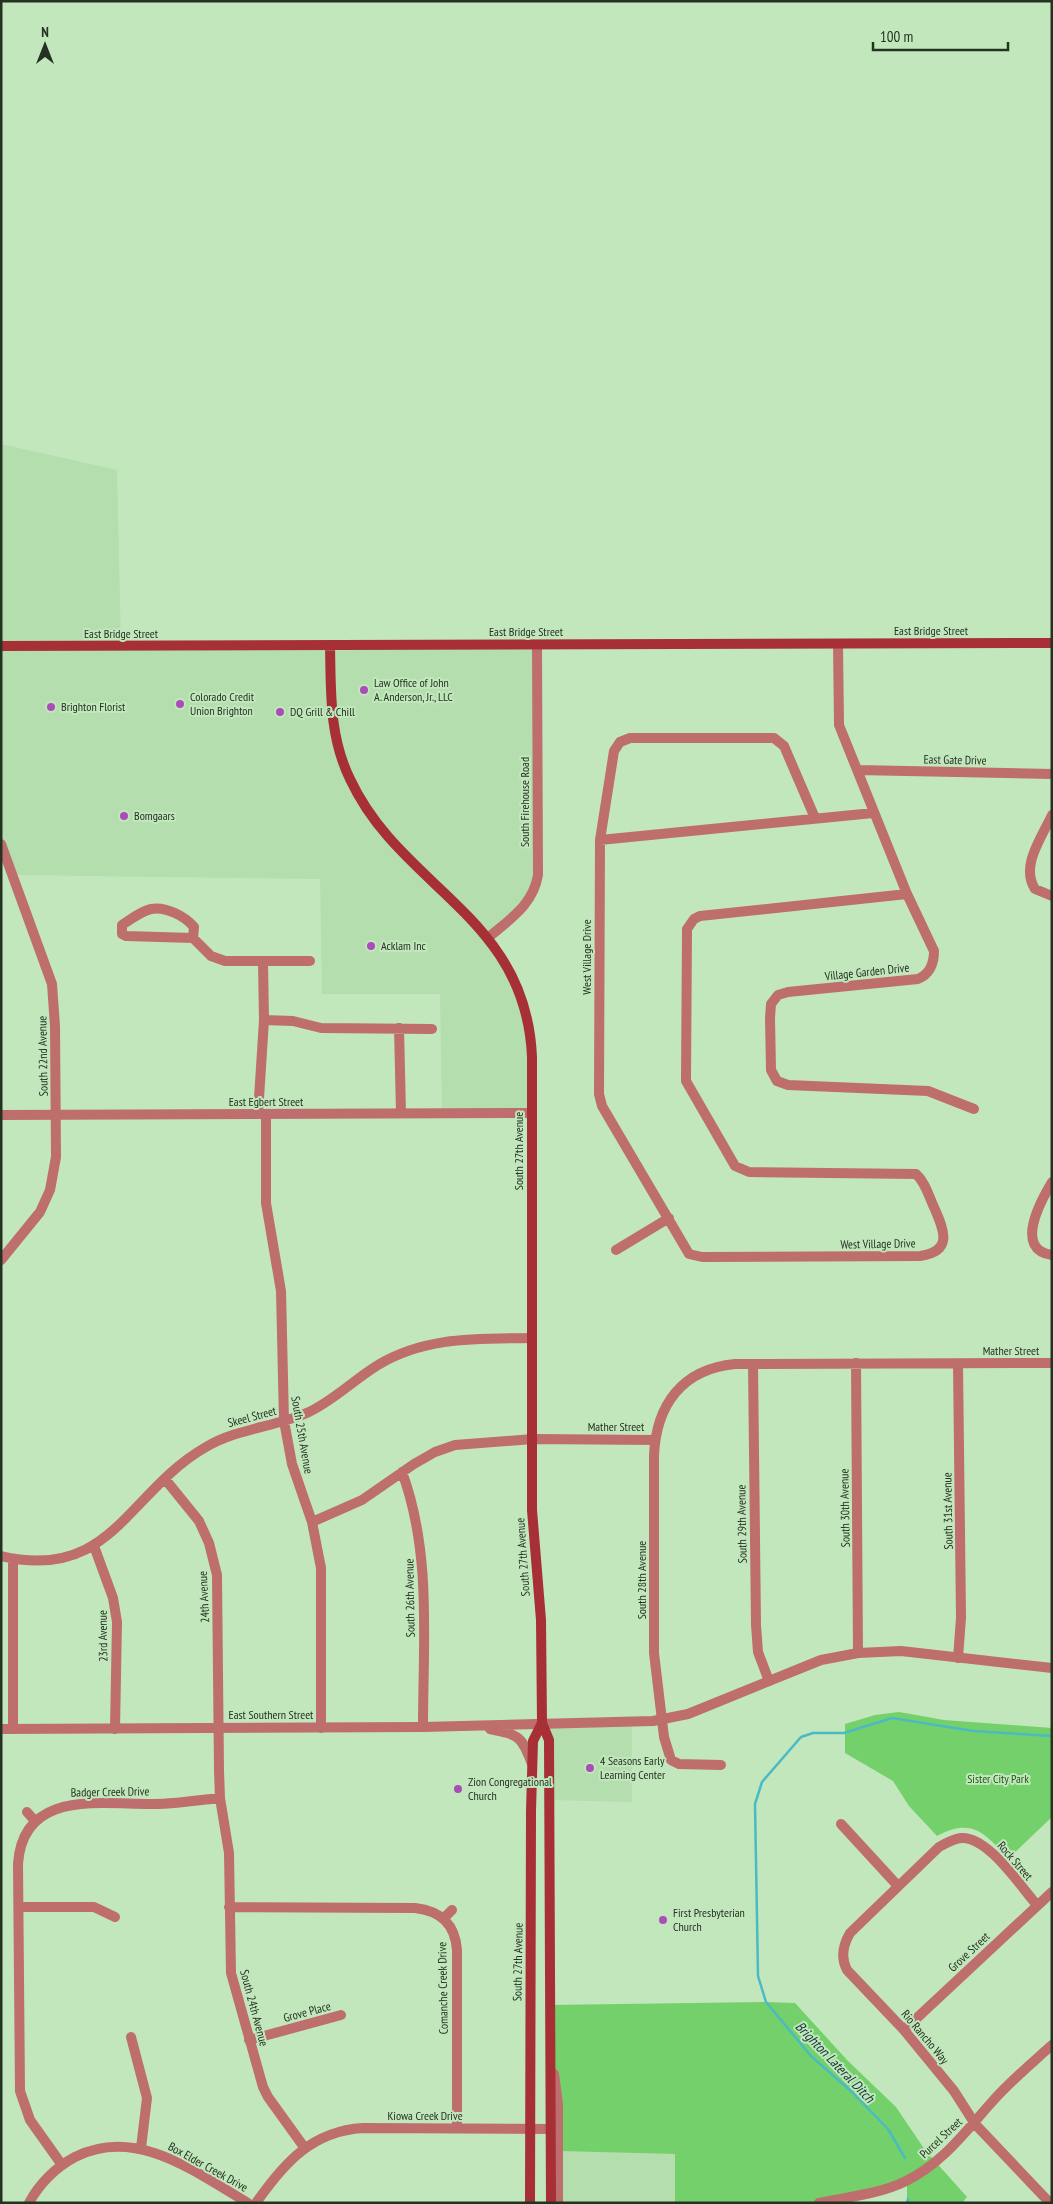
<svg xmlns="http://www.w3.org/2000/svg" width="1053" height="2204" font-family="'PT Sans Narrow',sans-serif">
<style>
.built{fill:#b4deae}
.green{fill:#74d06a}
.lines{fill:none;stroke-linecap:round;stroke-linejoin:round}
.stream{stroke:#4bbbc3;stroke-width:2.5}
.minor{stroke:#be6e6c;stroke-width:10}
.tertiary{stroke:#be6e6c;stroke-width:10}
.secondary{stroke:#a73037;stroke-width:10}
.poi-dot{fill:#a94db8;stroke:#c2e7bd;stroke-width:2}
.labels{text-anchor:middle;stroke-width:4;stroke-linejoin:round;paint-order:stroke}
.street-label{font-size:12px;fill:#243222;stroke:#c2e7bd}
.poi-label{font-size:12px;fill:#243222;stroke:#c2e7bd;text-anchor:start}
.park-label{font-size:12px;fill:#1c5b16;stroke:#c2e7bd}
.water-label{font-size:14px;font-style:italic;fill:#16383a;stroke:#c2e7bd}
</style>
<rect width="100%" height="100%" fill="#c2e7bd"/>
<path class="built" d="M 1,444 L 117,470 L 121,646 L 537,645 L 536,886 L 489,939 L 525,1010 L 531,1113 L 442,1113 L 440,994 L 322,994 L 320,879 L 13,875 L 1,844 Z
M 542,1723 L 632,1723 L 632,1802 L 548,1800 L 549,1740 Z
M 558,2151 L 675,2154 L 675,2203 L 558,2203 Z"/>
<path class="green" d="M 899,1712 L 944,1720 L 1052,1728 L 1052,1817 L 1009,1858 C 984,1834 973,1817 937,1836 L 909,1806 L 893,1781 L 845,1753 L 845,1724 L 875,1715 Z
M 766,2002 L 795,2003 L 848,2061 L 896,2107 L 925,2150 L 967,2197 L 962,2203 L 907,2203 L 907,2181 L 819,2203 L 675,2203 L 675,2154 L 558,2151 L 550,2005 Z"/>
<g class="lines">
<path class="stream" d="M 905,2158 L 888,2129 L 852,2092 L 811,2056 L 766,2002 L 758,1976 L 755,1804 L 762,1782 L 801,1737 L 813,1733 L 844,1733 L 892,1718 L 973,1731 L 1052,1736
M 907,2203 L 908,2199"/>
<path class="minor" d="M 838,644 L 839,725 L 907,894 L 934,951 C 934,963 930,974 918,979 L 788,992 L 778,995 L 771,1004 L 770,1018 L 771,1070 L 777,1081 L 788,1085 L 928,1091 L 974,1109
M 857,770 L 1052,774
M 1052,815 C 1042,837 1020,866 1035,889 L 1052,896
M 815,818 L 784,746 L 774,738 L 630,738 L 620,742 L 614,751 L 600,840 L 599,1094 L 602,1106 L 689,1254 L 702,1257 L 920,1256 C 955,1251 943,1228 933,1205 C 928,1194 925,1182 916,1174 L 749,1172 L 735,1166 L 686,1081 L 687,929 L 694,919 L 700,916 L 907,894
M 600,840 L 873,813
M 1,844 L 52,984 L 55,1026 L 56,1157 L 50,1190 L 40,1212 L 1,1260
M 193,938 L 194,927 C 185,916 165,906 151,909 C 141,911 130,920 122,925 L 122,934 L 126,936 L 193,938 L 211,956 L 225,961 L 310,961
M 488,938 C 510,919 533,905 538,875 L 537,645
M 264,1020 L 293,1021 L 321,1028 L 432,1029
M 399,1028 L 401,1113
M 258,1114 L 264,1020 L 263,962
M 266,1114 L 266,1203 L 281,1291 L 284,1421 L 292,1464 L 312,1522 L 321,1568 L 321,1728
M 1052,1182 C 1040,1202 1014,1250 1052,1255
M 616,1250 L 669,1218
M 856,1363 L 858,1653
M 753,1364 L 756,1625 L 758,1652 L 769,1681
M 402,1472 C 432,1553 423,1642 423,1727
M 165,1479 L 199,1521 L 209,1543 L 217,1575 L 219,1771 L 220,1798 L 229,1853 L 231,1973 L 263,2087 L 268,2097 L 304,2147
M 312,1522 L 362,1500 L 414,1464 L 435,1452 L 455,1445 L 533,1439 L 655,1440
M 94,1546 L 113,1598 L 117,1622 L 115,1729
M 1,1556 C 112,1582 127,1492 206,1447 C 238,1428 276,1427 309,1412 C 334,1400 355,1379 378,1365 C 426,1336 478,1339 532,1338
M 958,1658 L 961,1618 L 958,1364
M 13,1729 L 13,1559
M 721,1765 L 679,1764 L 671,1760 L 664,1737 L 654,1653 L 654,1456 C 656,1405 682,1369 735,1364 L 1052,1363
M 27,1812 L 35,1821
M 841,1824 L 898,1886
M 1037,1905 C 1020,1886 988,1836 961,1838 C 953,1839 946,1843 939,1847 L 850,1933 C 843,1945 840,1957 847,1970 L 904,2030 L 954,2091 L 975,2124 L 1050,2203
M 19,1907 L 94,1907 L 115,1917
M 229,1907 L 415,1908 C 441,1911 455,1924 457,1950 L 457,2128
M 444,1918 L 452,1910
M 904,2030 L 1052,1892
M 131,2037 L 147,2098 L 141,2148
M 249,2040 L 341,2015
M 554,2074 L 558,2104 L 558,2203
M 62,2165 L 30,2120 L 20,2091 L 18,1864 C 23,1788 102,1805 155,1804 C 177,1804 199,1800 220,1798
M 29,2203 C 39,2184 56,2167 75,2157 C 137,2126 195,2172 248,2203
M 256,2203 C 284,2163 312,2131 363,2128 L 551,2129
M 819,2203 C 847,2197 879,2194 904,2182 C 941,2165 965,2132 991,2103 C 1009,2082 1031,2064 1052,2045"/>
<path class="tertiary" d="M 1,1115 L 531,1113
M 1,1729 L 423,1727 L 653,1721 L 688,1714 L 821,1660 L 858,1653 L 901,1651 L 1052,1668
M 490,1729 C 519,1735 522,1736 532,1764"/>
<path class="secondary" d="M 330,645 C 331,692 329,736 350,779 C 401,889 526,915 532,1057 L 532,1510 L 541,1620 L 542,1723 L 549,1740 L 551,2203
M 1,646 L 1052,643
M 530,2203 L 531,1811 L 533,1741 L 542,1723"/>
</g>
<g class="poi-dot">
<circle cx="364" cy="690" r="5"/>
<circle cx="180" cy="704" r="5"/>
<circle cx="51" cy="707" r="5"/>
<circle cx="280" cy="712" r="5"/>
<circle cx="124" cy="816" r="5"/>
<circle cx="371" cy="946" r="5"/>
<circle cx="590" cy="1768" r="5"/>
<circle cx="458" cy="1789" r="5"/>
<circle cx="663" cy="1920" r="5"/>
</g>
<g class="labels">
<g class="street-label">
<text x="931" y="635">East Bridge Street</text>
<text x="526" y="636">East Bridge Street</text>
<text x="121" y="638">East Bridge Street</text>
<text transform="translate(955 760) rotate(1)" y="4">East Gate Drive</text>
<text transform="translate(525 802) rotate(-90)" y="4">South Firehouse Road</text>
<text transform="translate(587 957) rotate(-90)" y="4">West Village Drive</text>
<text transform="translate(867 972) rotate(-6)" y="4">Village Garden Drive</text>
<text transform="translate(43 1056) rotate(-91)" y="4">South 22nd Avenue</text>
<text x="266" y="1106">East Egbert Street</text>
<text transform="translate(519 1151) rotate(-90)" y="4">South 27th Avenue</text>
<text transform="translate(878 1244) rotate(-1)" y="4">West Village Drive</text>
<text x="1011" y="1355">Mather Street</text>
<text transform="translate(252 1417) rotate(-15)" y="4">Skeel Street</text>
<text x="616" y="1431">Mather Street</text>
<text transform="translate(302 1435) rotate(80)" y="4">South 25th Avenue</text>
<text transform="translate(845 1508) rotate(-91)" y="4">South 30th Avenue</text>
<text transform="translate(948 1511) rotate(-91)" y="4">South 31st Avenue</text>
<text transform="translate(742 1524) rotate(-91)" y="4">South 29th Avenue</text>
<text transform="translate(523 1557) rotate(-94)" y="4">South 27th Avenue</text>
<text transform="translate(642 1580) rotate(-90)" y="4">South 28th Avenue</text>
<text transform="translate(204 1597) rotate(-93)" y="4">24th Avenue</text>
<text transform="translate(410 1598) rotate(-91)" y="4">South 26th Avenue</text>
<text transform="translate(103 1636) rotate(-91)" y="4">23rd Avenue</text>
<text x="271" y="1719">East Southern Street</text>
<text transform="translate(110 1792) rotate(-1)" y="4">Badger Creek Drive</text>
<text transform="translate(1015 1861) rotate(49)" y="4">Rock Street</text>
<text transform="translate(969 1952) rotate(-43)" y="4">Grove Street</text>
<text transform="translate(518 1962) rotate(-89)" y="4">South 27th Avenue</text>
<text transform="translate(443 1988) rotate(-91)" y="4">Comanche Creek Drive</text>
<text transform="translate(254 2008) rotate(75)" y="4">South 24th Avenue</text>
<text transform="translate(307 2012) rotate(-15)" y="4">Grove Place</text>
<text transform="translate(925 2037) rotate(50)" y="4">Rio Rancho Way</text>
<text x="425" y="2120">Kiowa Creek Drive</text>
<text transform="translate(941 2138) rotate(-43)" y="4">Purcel Street</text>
<text transform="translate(208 2167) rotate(29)" y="4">Box Elder Creek Drive</text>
</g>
<g class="poi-label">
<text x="374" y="687">Law Office of John<tspan x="374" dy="14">A. Anderson, Jr., LLC</tspan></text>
<text x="190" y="701">Colorado Credit<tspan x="190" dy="14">Union Brighton</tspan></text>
<text x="61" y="711">Brighton Florist</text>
<text x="290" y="716">DQ Grill &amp; Chill</text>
<text x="134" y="820">Bomgaars</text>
<text x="381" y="950">Acklam Inc</text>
<text x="600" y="1765">4 Seasons Early<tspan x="600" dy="14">Learning Center</tspan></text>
<text x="468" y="1786">Zion Congregational<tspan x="468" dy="14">Church</tspan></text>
<text x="673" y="1917">First Presbyterian<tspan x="673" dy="14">Church</tspan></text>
</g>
<g class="park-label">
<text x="998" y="1783">Sister City Park</text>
</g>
<g class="water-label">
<text transform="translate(835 2062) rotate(46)" y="5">Brighton Lateral Ditch</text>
</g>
</g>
<rect width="1053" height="2204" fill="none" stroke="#243222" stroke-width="5"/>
<g transform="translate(45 45)" stroke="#c2e7bd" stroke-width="4" paint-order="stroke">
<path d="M0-4L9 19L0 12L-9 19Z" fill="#243222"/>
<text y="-8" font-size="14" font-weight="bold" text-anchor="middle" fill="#243222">N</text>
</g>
<path d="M873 42v8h135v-8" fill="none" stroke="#243222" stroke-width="2.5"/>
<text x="880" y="42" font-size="15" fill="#243222" stroke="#c2e7bd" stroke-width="4" paint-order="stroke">100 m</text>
</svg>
